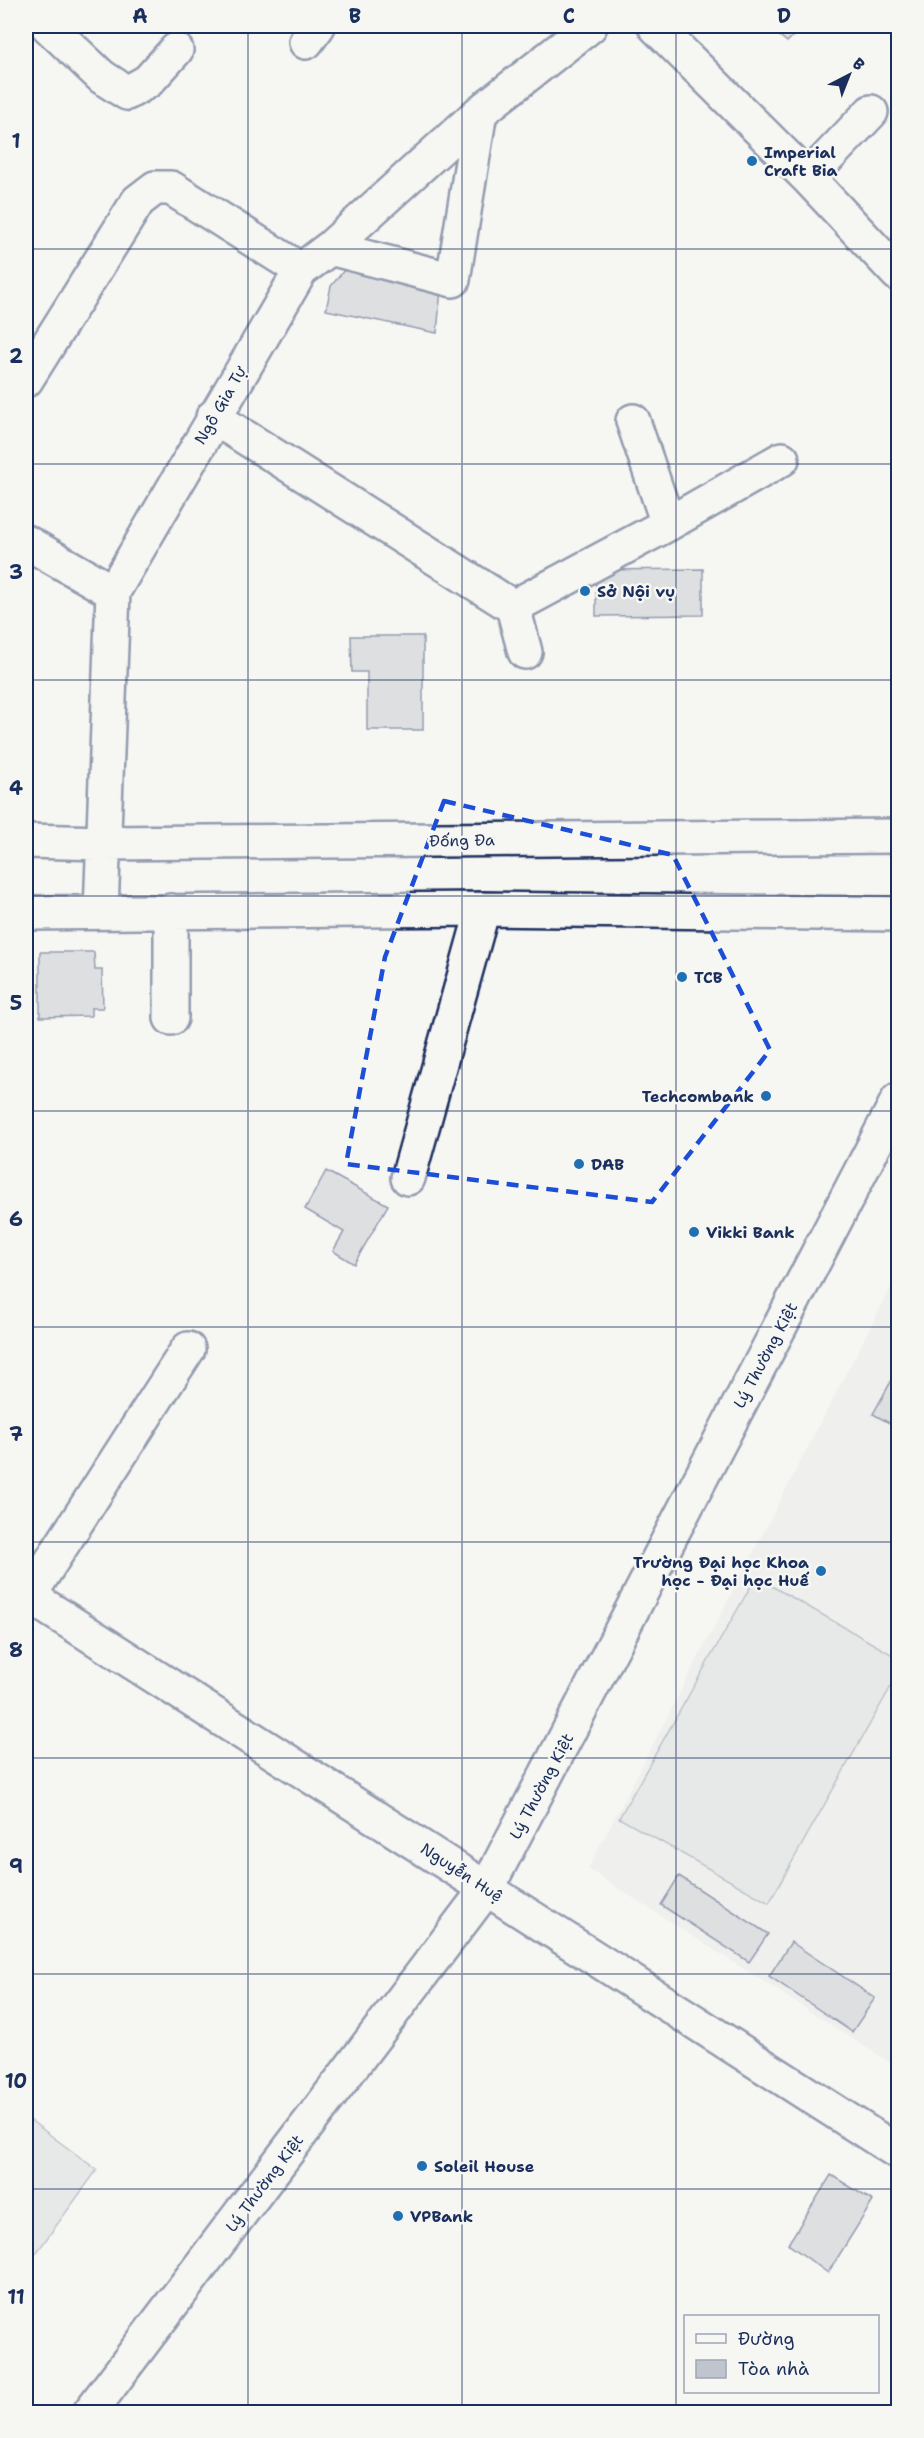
<svg xmlns="http://www.w3.org/2000/svg" width="924" height="2438" font-family="'Shantell Sans',sans-serif">
<style>
.built{fill:#e6e7e7}
.garden{fill:#d6d9dd;stroke:#78849e;stroke-width:1.5}
.building{fill:#c0c4cd;stroke:#1b2f5e;stroke-width:1.5}
.lines{fill:none;stroke-linecap:round;stroke-linejoin:round}
.minor-casing{stroke:#1b2f5e;stroke-width:38}
.major-casing{stroke:#1b2f5e;stroke-width:38}
.minor{stroke:#f6f6f2;stroke-width:33}
.major{stroke:#f6f6f2;stroke-width:33}
.marked{fill:none;stroke:#1d4ed8;stroke-width:4.5;stroke-dasharray:12 8;stroke-linejoin:round}
.grid{fill:none;stroke:#1b2f5e;stroke-width:1.5;stroke-opacity:0.55}
.poi-dot{fill:#1f6fb2;stroke:#f6f6f2;stroke-width:2}
.labels{text-anchor:middle;stroke-width:5;stroke-linejoin:round;paint-order:stroke}
.poi-label{font-size:16px;font-weight:bold;fill:#1b2f5e;stroke:#f6f6f2;text-anchor:start}
.street-label{font-size:16px;fill:#1b2f5e;stroke:#f6f6f2}
.neatline{fill:none;stroke:#1b2f5e;stroke-width:2}
.grid-label{font-size:20px;text-anchor:middle;font-weight:bold;fill:#1b2f5e}
</style>
<rect width="100%" height="100%" fill="#f6f6f2"/>
<filter id="ink" filterUnits="userSpaceOnUse"><feTurbulence type="fractalNoise" baseFrequency=".0167" numOctaves="2"/><feDisplacementMap in="SourceGraphic" scale="12" xChannelSelector="R" yChannelSelector="G"/><feConvolveMatrix kernelMatrix="1 2 1 2 8 2 1 2 1" color-interpolation-filters="sRGB"/></filter>
<g filter="url(#ink)">
<path class="built" d="M 898,1274 L 898,2068 L 588,1869 Z"/>
<path class="garden" d="M 756,1577 L 898,1658 L 898,1674 L 769,1903 L 619,1818 Z
M 26,2117 L 97,2170 L 26,2267 Z"/>
<path class="building" d="M 768,26 L 803,26 L 787,42 Z
M 346,268 L 441,288 L 437,333 L 326,310 L 331,286 Z
M 703,569 L 703,615 L 596,616 L 596,570 Z
M 351,636 L 423,636 L 423,730 L 367,730 L 367,672 L 352,672 Z
M 40,952 L 94,952 L 95,970 L 102,970 L 103,1008 L 91,1008 L 91,1016 L 40,1017 Z
M 326,1171 L 388,1205 L 354,1264 L 333,1251 L 344,1232 L 305,1209 Z
M 898,1369 L 898,1428 L 873,1414 Z
M 679,1876 L 768,1934 L 749,1962 L 661,1905 Z
M 791,1942 L 875,1998 L 852,2032 L 769,1976 Z
M 831,2175 L 873,2201 L 828,2273 L 788,2244 Z"/>
<g class="lines">
<g class="minor-casing">
<path id="minor" d="M 48,26 L 102,77 L 127,93 L 148,81 L 176,50
M 655,26 L 808,178 L 898,274
M 306,42 L 318,26
M 808,178 L 871,112
M 330,248 L 453,280 L 480,112
M 26,380 L 138,201 L 155,188 L 171,188 L 301,270
M 213,417 L 513,607 L 668,524 L 782,459
M 633,421 L 668,524
M 26,542 L 113,592
M 513,607 L 525,652
M 26,841 L 104,843 L 898,836
M 171,911 L 171,1018
M 101,912 L 113,592 L 301,270 L 330,248 L 480,112 L 590,26
M 26,913 L 483,909 L 898,914
M 408,1178 L 483,909
M 29,1596 L 188,1349
M 90,2412 L 487,1888 L 898,1100"/>
</g>
<g class="major-casing">
<path id="major" d="M 26,1594 L 898,2152"/>
</g>
<use href="#minor" class="minor"/>
<use href="#major" class="major"/>
</g>
</g>
<path d="M0 0H924V2438H0ZM 444,801 L 673,855 L 770,1050 L 652,1202 L 346,1164 L 385,957 Z" fill="#f6f6f2" fill-opacity=".55" fill-rule="evenodd"/>
<path class="marked" d="M 444,801 L 673,855 L 770,1050 L 652,1202 L 346,1164 L 385,957 Z"/>
<path class="grid" d="M 248,26 L 248,2412M 462,26 L 462,2412M 676,26 L 676,2412M 26,249 L 898,249M 26,464 L 898,464M 26,680 L 898,680M 26,896 L 898,896M 26,1111 L 898,1111M 26,1327 L 898,1327M 26,1542 L 898,1542M 26,1758 L 898,1758M 26,1974 L 898,1974M 26,2189 L 898,2189"/>
<g class="poi-dot">
<circle cx="752" cy="161" r="6"/>
<circle cx="585" cy="591" r="6"/>
<circle cx="682" cy="977" r="6"/>
<circle cx="766" cy="1096" r="6"/>
<circle cx="579" cy="1164" r="6"/>
<circle cx="694" cy="1232" r="6"/>
<circle cx="821" cy="1571" r="6"/>
<circle cx="422" cy="2166" r="6"/>
<circle cx="398" cy="2216" r="6"/>
</g>
<g class="labels">
<g class="poi-label">
<text x="764" y="158">Imperial<tspan x="764" dy="18">Craft Bia</tspan></text>
<text x="597" y="597">Sở Nội vụ</text>
<text x="694" y="983">TCB</text>
<text x="754" y="1102" text-anchor="end">Techcombank</text>
<text x="591" y="1170">DAB</text>
<text x="706" y="1238">Vikki Bank</text>
<text x="809" y="1568" text-anchor="end">Trường Đại học Khoa<tspan x="809" dy="18">học - Đại học Huế</tspan></text>
<text x="434" y="2172">Soleil House</text>
<text x="410" y="2222">VPBank</text>
</g>
<g class="street-label">
<text transform="translate(220 405) rotate(-60)" y="6">Ngô Gia Tự</text>
<text transform="translate(462 840) rotate(-1)" y="6">Đống Đa</text>
<text transform="translate(765 1355) rotate(-62)" y="6">Lý Thường Kiệt</text>
<text transform="translate(541 1786) rotate(-62)" y="6">Lý Thường Kiệt</text>
<text transform="translate(462 1872) rotate(33)" y="6">Nguyễn Huệ</text>
<text transform="translate(264 2183) rotate(-53)" y="6">Lý Thường Kiệt</text>
</g>
</g>
<rect width="924" height="2438" fill="none" stroke="#f6f6f2" stroke-width="66"/>
<rect x="684" y="2315" width="195" height="78" fill="#f6f6f2" stroke="#9ea6b7" stroke-width="1.5"/>
<rect x="696" y="2334" width="30" height="9" fill="#f6f6f2" stroke="#9ea6b7" stroke-width="1.5"/>
<text x="738" y="2345" font-size="18" fill="#1b2f5e">Đường</text>
<rect x="696" y="2360" width="30" height="18" fill="#c0c4cd" stroke="#9ea6b7" stroke-width="1.5"/>
<text x="738" y="2375" font-size="18" fill="#1b2f5e">Tòa nhà</text>
<g transform="translate(849 75) rotate(42)" stroke="#f6f6f2" stroke-width="4.5" paint-order="stroke">
<path d="M0-4.5L10 22L0 15L-10 22Z" fill="#1b2f5e"/>
<text y="-9" font-size="16" font-weight="bold" text-anchor="middle" fill="#1b2f5e">B</text>
</g>
<rect x="33" y="33" width="858" height="2372" class="neatline"/>
<g class="grid-label">
<text x="140" y="23">A</text>
<text x="355" y="23">B</text>
<text x="569" y="23">C</text>
<text x="784" y="23">D</text>
<text x="16" y="148">1</text>
<text x="16" y="363">2</text>
<text x="16" y="579">3</text>
<text x="16" y="795">4</text>
<text x="16" y="1010">5</text>
<text x="16" y="1226">6</text>
<text x="16" y="1441">7</text>
<text x="16" y="1657">8</text>
<text x="16" y="1873">9</text>
<text x="16" y="2088">10</text>
<text x="16" y="2304">11</text>
</g>
</svg>
